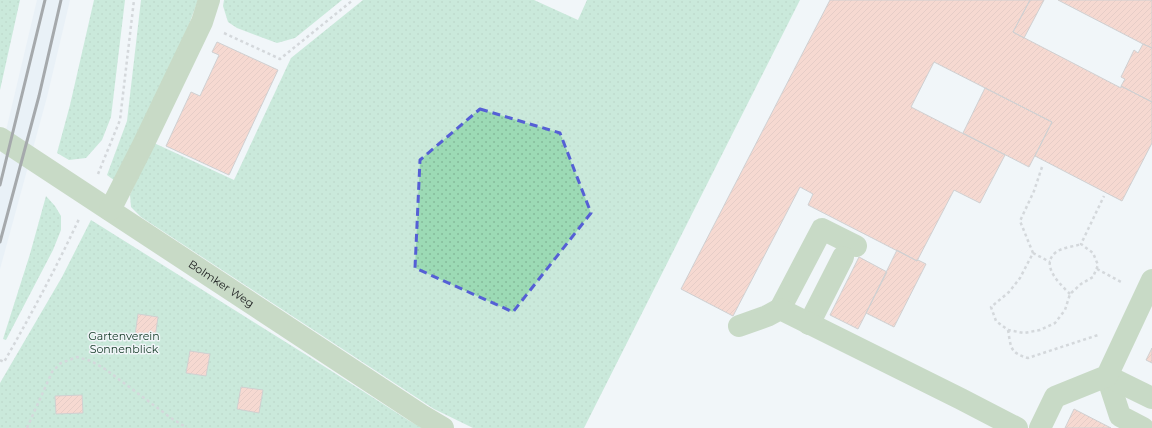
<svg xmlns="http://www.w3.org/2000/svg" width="1152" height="428" font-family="Montserrat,sans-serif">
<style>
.built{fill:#e0ebf3}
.green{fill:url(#green-dots)}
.building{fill:url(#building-hatch);stroke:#a7a2a0}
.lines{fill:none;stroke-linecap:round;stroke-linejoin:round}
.path{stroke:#b1b4b7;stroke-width:2.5;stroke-dasharray:3 3;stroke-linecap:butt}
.minor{stroke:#98b887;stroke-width:22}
.rail{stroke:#4a4c4e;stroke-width:3}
.marked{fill:none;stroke:#555fd5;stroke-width:3;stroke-dasharray:8 5;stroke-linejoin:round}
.labels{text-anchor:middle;stroke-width:3;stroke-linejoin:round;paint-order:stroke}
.street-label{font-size:11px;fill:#202223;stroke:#f1f5f9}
.park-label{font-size:11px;fill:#133925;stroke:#f1f5f9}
</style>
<defs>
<pattern id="green-dots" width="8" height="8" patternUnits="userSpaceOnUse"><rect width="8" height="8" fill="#9cdab5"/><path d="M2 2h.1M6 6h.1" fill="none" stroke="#86bb9b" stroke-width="1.8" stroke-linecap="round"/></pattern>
<pattern id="building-hatch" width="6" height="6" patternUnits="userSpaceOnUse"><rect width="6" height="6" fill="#fdb6a1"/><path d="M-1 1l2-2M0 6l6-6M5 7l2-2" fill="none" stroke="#d99c8a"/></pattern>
</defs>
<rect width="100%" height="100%" fill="#f1f5f9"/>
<path class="built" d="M 37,0 L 70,0 L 47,97 L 0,269 L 0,156 Z"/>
<path class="green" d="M 0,0 L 20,0 L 0,90 Z
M 94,0 L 125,0 L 111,117 L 102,140 L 86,158 L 69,160 L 57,153 L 70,105 Z
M 141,0 L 198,0 L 187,30 L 115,181 L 107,175 L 127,121 Z
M 224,0 L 342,0 L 295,38 L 277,43 L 237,28 L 228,22 L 223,6 Z
M 363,0 L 534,0 L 578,20 L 587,0 L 800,0 L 584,428 L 473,428 L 434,409 L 141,217 L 131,207 L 130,195 L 154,143 L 234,180 L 291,58 Z
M 46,196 L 55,206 L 61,216 L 61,230 L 53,250 L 6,340 L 3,339 L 30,254 Z
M 91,220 L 308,356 L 408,420 L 422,428 L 0,428 L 0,383 L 62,277 Z"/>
<path class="building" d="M 830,0 L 1030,0 L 1013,32 L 1121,88 L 1121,86 L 1152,102 L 1152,143 L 1122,201 L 1035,156 L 1052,122 L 934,62 L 911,107 L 1005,155 L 980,203 L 954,190 L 917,261 L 808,205 L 813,194 L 800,187 L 733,316 L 681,289 Z
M 1030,0 L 1044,0 L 1024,38 L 1013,32 Z
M 1058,0 L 1152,0 L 1152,48 L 1143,44 Z
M 217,42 L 278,70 L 229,175 L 166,146 L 191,92 L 200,96 L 219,55 L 212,52 Z
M 1143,44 L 1152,48 L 1152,102 L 1121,86 L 1125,79 L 1121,77 L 1134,50 L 1138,53 Z
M 985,88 L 1052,122 L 1029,167 L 963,133 Z
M 897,250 L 917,261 L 918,260 L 926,264 L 894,327 L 866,313 Z
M 859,257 L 887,272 L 858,329 L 830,315 Z
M 138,314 L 158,317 L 155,338 L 135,335 Z
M 1152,348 L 1152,363 L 1146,360 Z
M 190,351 L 210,354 L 206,376 L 186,373 Z
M 241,387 L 263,390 L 259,413 L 237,409 Z
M 82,395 L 83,413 L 56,414 L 55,396 Z
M 1074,409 L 1111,428 L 1065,428 Z"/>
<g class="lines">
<path class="path" d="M 224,33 L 280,59 L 353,0
M 1042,167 L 1034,191 L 1020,221 L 1033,253 L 1020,278 L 1009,292 L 991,307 L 996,321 L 1008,330 L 1024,333 L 1040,330 L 1055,323 L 1065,310 L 1070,294 L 1081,284 L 1093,277 L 1098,265 L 1093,253 L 1081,244 L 1104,196
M 98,174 L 120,120 L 134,0
M 1033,253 L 1050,262
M 1097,269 L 1123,283
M 1070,294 C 1061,285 1040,266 1055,253 C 1062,247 1073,247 1081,244
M 1008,330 C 1011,346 1009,353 1028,358 L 1098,335
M 0,360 L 4,362 C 31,315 56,268 79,219
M 27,428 L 52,372 L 61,363 L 77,357 L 91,361 L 105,369 L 171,418 L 187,428"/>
<g class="minor">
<path id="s1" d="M 0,138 L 421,415 L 443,428"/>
<path d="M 110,210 L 142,147 L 202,22 L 209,0"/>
<path d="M 780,309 L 822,229 L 856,246"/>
<path d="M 809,324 L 843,257"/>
<path d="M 739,326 L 767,316 L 780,309 L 961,399 L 1017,428"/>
<path d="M 1107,376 L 1120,416 L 1143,428"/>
<path d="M 1107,376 L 1152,398"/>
<path d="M 1040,428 L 1055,397 L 1107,376 L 1152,280"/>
</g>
<path class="rail" d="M 0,185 L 45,0
M 0,242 L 39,96 L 61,0"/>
</g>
<path d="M0 0H1152V428H0ZM 480,109 L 560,133 L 591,213 L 513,312 L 415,268 L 420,160 Z" fill="#f1f5f9" fill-opacity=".55" fill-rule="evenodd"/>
<path class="marked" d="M 480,109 L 560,133 L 591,213 L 513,312 L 415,268 L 420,160 Z"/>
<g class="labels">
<g class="street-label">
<text dy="4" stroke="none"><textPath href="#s1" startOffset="265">Bolmker Weg</textPath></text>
</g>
<g class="park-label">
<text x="124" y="340">Gartenverein<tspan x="124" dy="13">Sonnenblick</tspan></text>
</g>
</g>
</svg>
